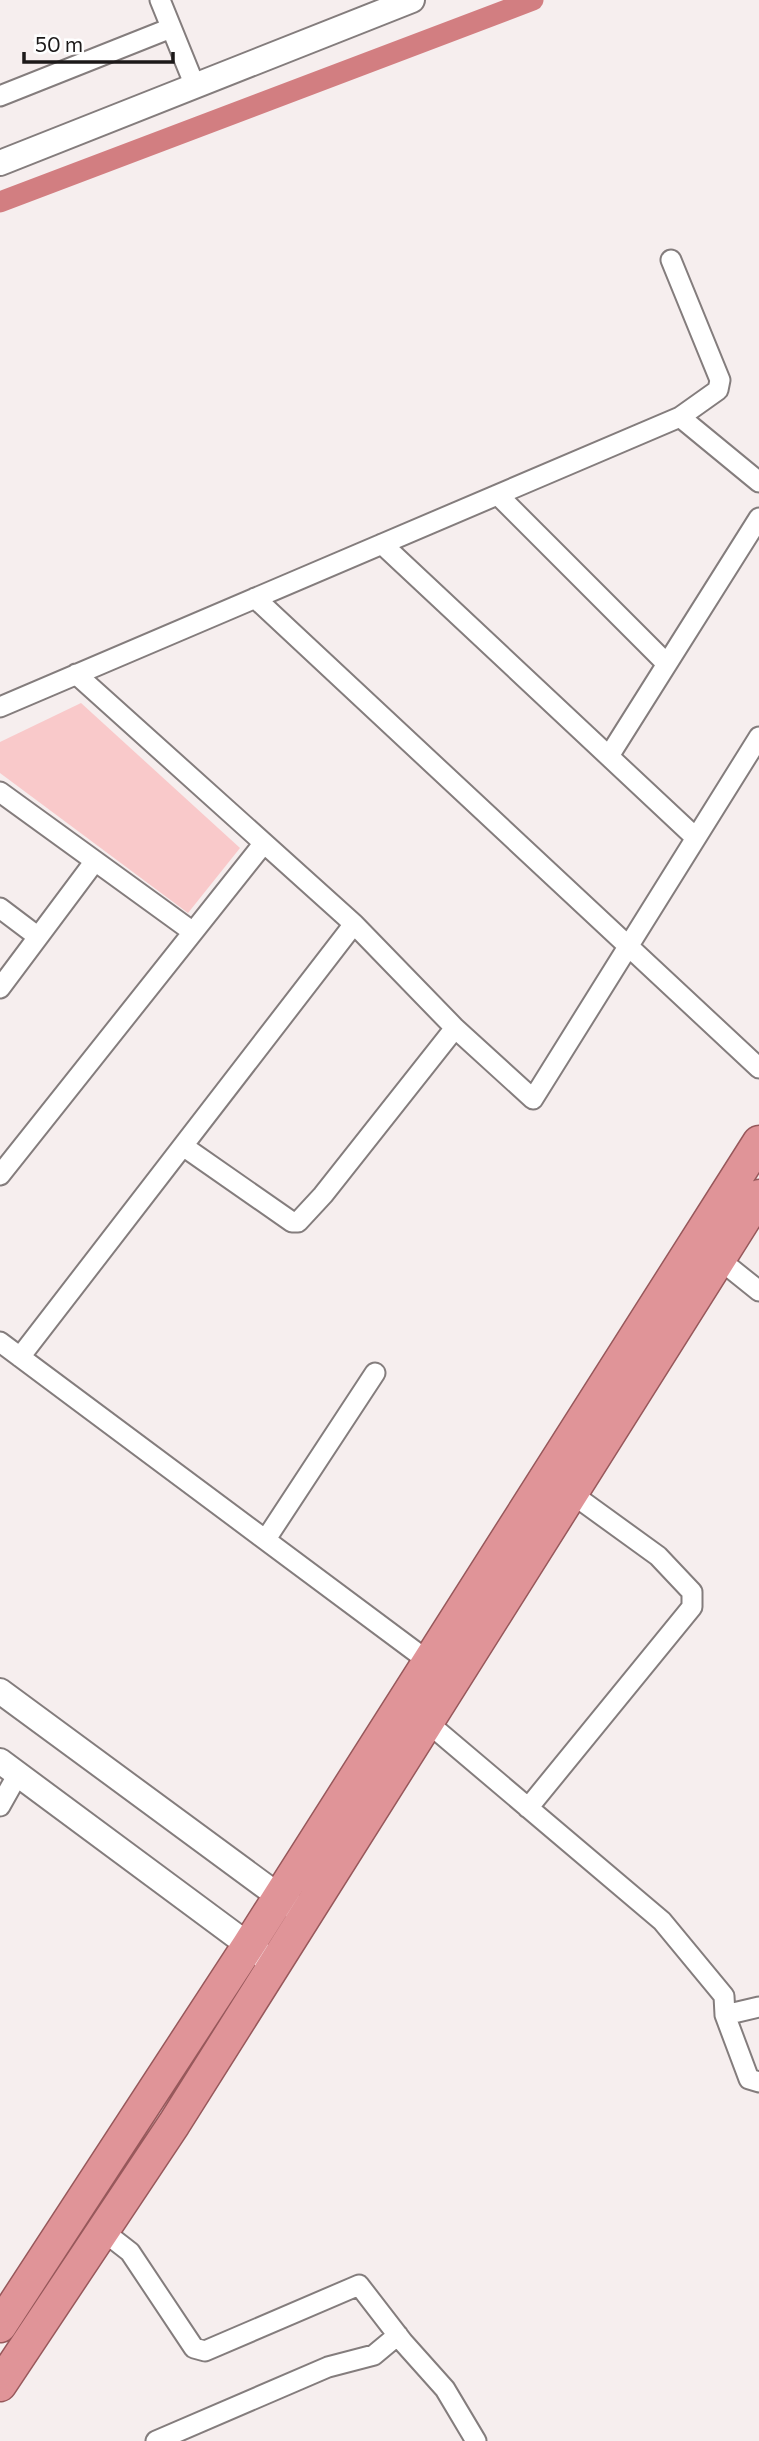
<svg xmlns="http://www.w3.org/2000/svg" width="759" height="2441" font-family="Commissioner,sans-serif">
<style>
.green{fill:#f9c9ca}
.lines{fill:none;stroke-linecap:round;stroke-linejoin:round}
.canal{stroke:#d27e81;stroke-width:21}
.minor-casing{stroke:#847d7d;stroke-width:23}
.tertiary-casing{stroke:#847d7d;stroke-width:28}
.trunk-casing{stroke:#97585b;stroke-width:35}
.minor{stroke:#fff;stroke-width:19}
.tertiary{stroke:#fff;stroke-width:24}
.trunk{stroke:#e09498;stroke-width:32}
</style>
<rect width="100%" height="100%" fill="#f6eeee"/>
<path class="green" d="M 81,703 L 240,848 L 188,913 L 0,773 L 0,742 Z"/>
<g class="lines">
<path class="canal" d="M 0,202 L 533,0"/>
<g class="minor-casing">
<path id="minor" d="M 160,0 L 195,86
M 0,96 L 171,28
M 680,417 L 759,482
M 498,495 L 667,664
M 382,544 L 696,838
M 255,598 L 759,1068
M 76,674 L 354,924 L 455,1028 L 533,1099 L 759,737
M 0,707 L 680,417 L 718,390 L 720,380 L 671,260
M 609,756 L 759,518
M 0,792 L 193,932
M 0,908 L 37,936
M 0,988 L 95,861
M 183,1146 L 292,1222 L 298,1222 L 323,1195 L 455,1028
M 0,1175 L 264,843
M 719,1259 L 759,1291
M 0,1342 L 428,1661
M 20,1357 L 354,924
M 266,1539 L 375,1373
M 427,1722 L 662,1921 L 724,1996 L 725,2015 L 749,2079 L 759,2082
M 0,1806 L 18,1774
M 528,1808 L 692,1607 L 692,1592 L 658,1556 L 571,1493
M 725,2015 L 759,2007
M 103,2231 L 130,2252 L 194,2348 L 205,2351 L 359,2285 L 403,2342 L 445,2389 L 476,2441
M 156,2441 L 328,2367 L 374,2355 L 398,2335"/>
</g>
<g class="tertiary-casing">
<path id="tertiary" d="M 0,163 L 412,0
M 0,1691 L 292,1906
M 0,1761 L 263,1956"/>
</g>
<g class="trunk-casing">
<path id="trunk" d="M 0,2326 L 248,1946 L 759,1142
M 0,2385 L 174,2124 L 759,1196"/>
</g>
<use href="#minor" class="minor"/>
<use href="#tertiary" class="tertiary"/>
<use href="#trunk" class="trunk"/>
</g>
<path d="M24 52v10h149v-10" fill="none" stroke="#1c1919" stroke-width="3.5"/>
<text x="35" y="52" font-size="21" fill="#1c1919" stroke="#ffffff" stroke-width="5" paint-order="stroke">50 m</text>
</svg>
